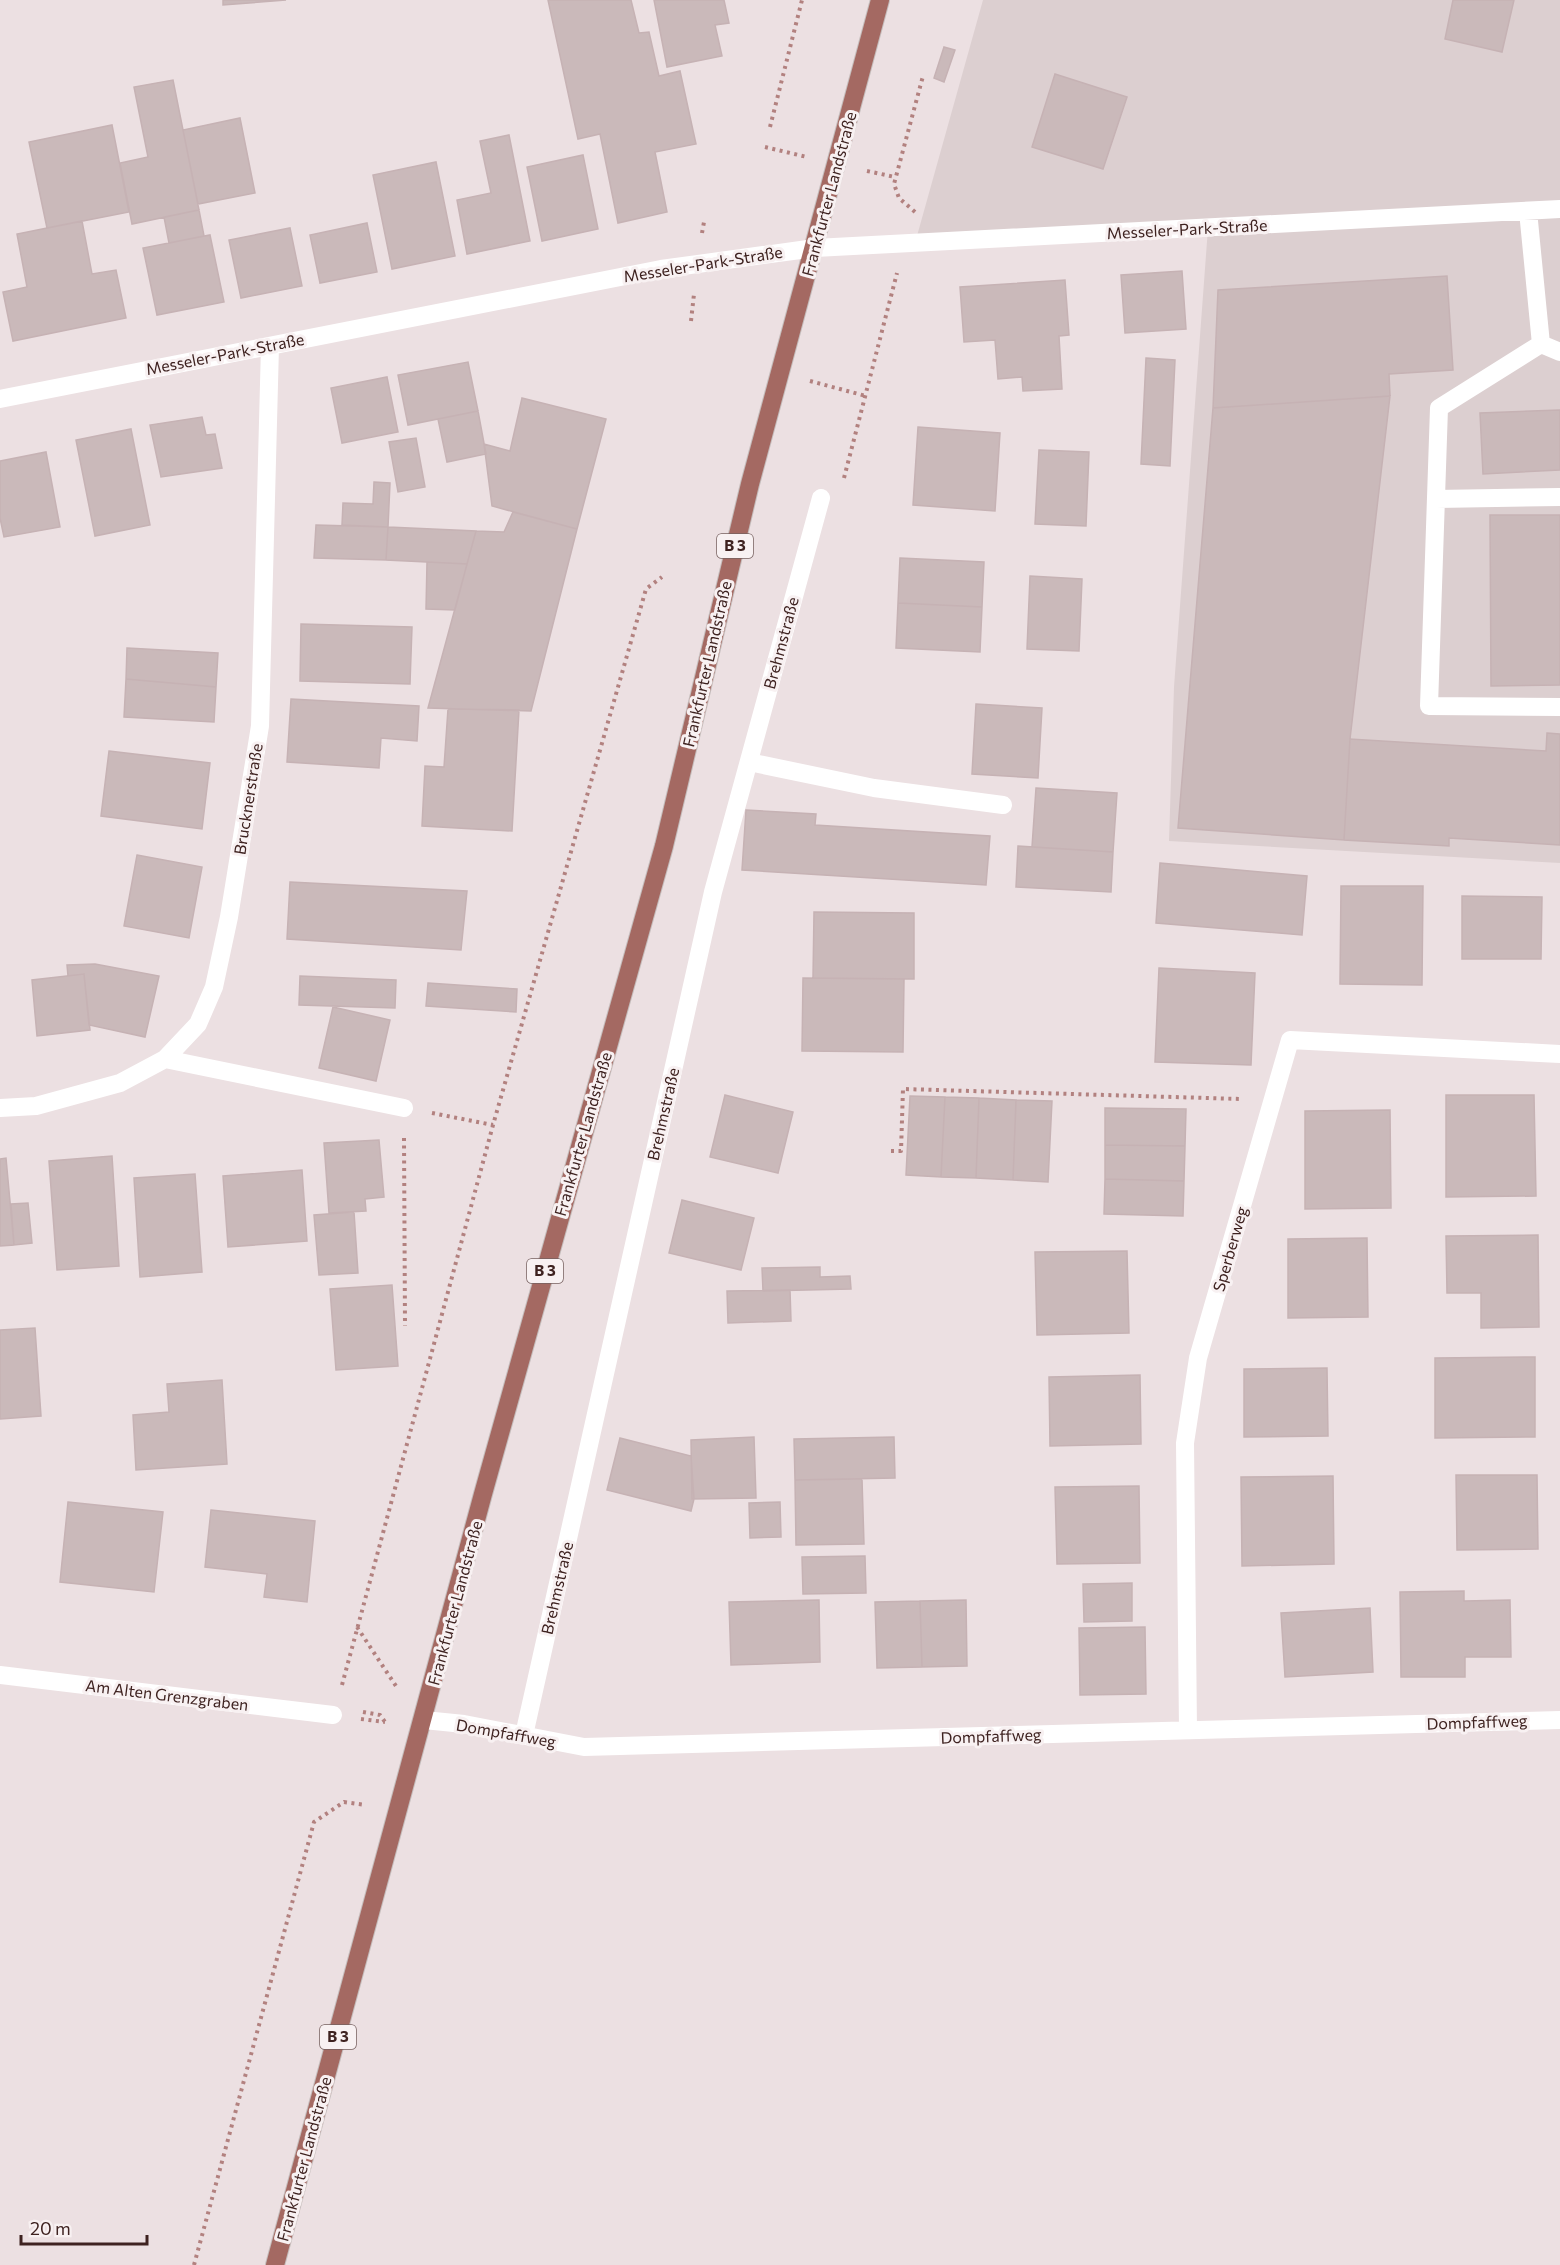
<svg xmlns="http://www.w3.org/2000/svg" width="1560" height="2265" font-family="Commissioner,sans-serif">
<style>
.built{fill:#dccfd0}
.building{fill:#cab9ba;stroke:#c6b2b4;stroke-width:1.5}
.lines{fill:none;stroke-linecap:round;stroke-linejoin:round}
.major-casing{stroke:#c5bdbc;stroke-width:20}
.path{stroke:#b2817f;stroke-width:4;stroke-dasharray:3 4.5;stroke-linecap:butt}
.minor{stroke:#fff;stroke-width:18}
.major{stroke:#a46962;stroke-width:18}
.labels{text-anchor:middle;stroke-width:6;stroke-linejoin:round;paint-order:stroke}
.shield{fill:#f8f1f2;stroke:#76605f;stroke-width:1.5}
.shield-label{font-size:15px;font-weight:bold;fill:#3e2220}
.street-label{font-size:16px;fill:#3e2220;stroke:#f8f1f2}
</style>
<rect width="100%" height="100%" fill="#ece0e2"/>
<path class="built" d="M 983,0 L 1560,0 L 1560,863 L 1169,841 L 1174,687 L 1208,228 L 915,243 Z"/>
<path class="building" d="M 223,0 L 286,0 L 223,5 Z
M 548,0 L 631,0 L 639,33 L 649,32 L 659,76 L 680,71 L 696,144 L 655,152 L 667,212 L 618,223 L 600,134 L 578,139 Z
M 654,0 L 724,0 L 729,23 L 715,25 L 722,56 L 667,67 Z
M 1453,0 L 1514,0 L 1502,52 L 1445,39 Z
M 944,47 L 955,50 L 944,82 L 934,78 Z
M 1055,74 L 1127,97 L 1103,169 L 1032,147 Z
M 173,80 L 199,210 L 132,224 L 120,163 L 148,157 L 134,87 Z
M 240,118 L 255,193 L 198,204 L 183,130 Z
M 112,125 L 129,212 L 47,228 L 29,142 Z
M 509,135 L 530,241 L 467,254 L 457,200 L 491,193 L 480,141 Z
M 583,155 L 598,229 L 542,241 L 527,167 Z
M 436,162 L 455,256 L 392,269 L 373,175 Z
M 199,210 L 204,236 L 169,243 L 164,217 Z
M 82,221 L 92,274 L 116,270 L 126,318 L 13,341 L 3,292 L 27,287 L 17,234 Z
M 367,223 L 377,272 L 320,283 L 310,235 Z
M 290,228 L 302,286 L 241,298 L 229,240 Z
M 210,235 L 224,302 L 157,315 L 143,248 Z
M 1182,271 L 1186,329 L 1125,333 L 1121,275 Z
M 1447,276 L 1453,370 L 1389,374 L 1390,396 L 1213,408 L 1218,290 Z
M 1065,280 L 1069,335 L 1059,336 L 1062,389 L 1023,391 L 1022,377 L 998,379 L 995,340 L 964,342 L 960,287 Z
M 1146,358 L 1175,360 L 1170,466 L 1141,464 Z
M 468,362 L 478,411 L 408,425 L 398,375 Z
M 387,377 L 398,432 L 342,443 L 331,388 Z
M 1390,396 L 1350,739 L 1344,840 L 1178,828 L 1213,408 Z
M 522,398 L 606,419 L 577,529 L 492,506 L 484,444 L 510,451 Z
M 1560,410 L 1560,470 L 1483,474 L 1480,413 Z
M 478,411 L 486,454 L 447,462 L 438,419 Z
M 202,417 L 206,435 L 215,434 L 222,468 L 161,477 L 150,425 Z
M 918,427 L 1000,433 L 995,511 L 913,505 Z
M 131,429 L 150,525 L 95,536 L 76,440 Z
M 416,438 L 425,487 L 398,492 L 389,442 Z
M 1039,450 L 1089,452 L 1086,526 L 1035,524 Z
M 46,452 L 60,527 L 4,537 L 0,518 L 0,461 Z
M 374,482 L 390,483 L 388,527 L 342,525 L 343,503 L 373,504 Z
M 513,512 L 577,529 L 531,711 L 428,708 L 476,531 L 504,532 Z
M 1490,515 L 1560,515 L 1560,685 L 1491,686 Z
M 316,525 L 388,527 L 386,560 L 314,558 Z
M 388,527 L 476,531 L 467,564 L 427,562 L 386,560 Z
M 900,558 L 984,562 L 982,607 L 898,603 Z
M 427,562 L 467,564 L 455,610 L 426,609 Z
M 1030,576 L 1082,579 L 1079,651 L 1027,649 Z
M 898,603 L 982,607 L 980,652 L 896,648 Z
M 301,624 L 412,627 L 410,684 L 300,681 Z
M 127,648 L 218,653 L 216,687 L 126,679 Z
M 126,679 L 216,687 L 214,722 L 124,717 Z
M 291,699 L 419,706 L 417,741 L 381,738 L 379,768 L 287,762 Z
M 976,704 L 1042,708 L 1038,778 L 972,774 Z
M 448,709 L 519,710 L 512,831 L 422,826 L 425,766 L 444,767 Z
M 1547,733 L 1560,734 L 1560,845 L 1449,838 L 1449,846 L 1344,840 L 1350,739 L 1546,751 Z
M 109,751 L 210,763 L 202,829 L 101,816 Z
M 1036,788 L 1117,793 L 1113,852 L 1032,847 Z
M 746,810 L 816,814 L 815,825 L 990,836 L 986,885 L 742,870 Z
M 1018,846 L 1113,852 L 1111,892 L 1016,887 Z
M 137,855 L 202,867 L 189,938 L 124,926 Z
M 1160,863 L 1307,876 L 1302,935 L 1156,923 Z
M 290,882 L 467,891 L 461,950 L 287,939 Z
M 1341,886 L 1423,886 L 1422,985 L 1340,984 Z
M 1462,896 L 1542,897 L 1541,959 L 1462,959 Z
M 814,912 L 914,913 L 914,979 L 813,978 Z
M 95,964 L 159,976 L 145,1037 L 89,1025 L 84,974 L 68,976 L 67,965 Z
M 1159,968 L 1255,973 L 1251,1065 L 1155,1062 Z
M 84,974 L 90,1030 L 37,1036 L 32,980 Z
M 300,976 L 396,980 L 395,1008 L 299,1005 Z
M 803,978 L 904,979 L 903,1052 L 802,1051 Z
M 428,983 L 517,989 L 516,1012 L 426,1006 Z
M 333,1007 L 390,1020 L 376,1081 L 319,1068 Z
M 725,1095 L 793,1112 L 778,1173 L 710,1157 Z
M 1446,1095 L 1534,1095 L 1536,1196 L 1446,1197 Z
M 910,1096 L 945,1097 L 941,1177 L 906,1175 Z
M 945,1097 L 979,1098 L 976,1178 L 941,1177 Z
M 979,1098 L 1016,1100 L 1013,1180 L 976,1178 Z
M 1016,1100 L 1052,1101 L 1048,1182 L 1013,1180 Z
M 1105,1108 L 1186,1109 L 1185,1146 L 1105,1145 Z
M 1390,1110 L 1391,1208 L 1305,1209 L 1305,1111 Z
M 379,1140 L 384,1197 L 365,1199 L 366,1211 L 329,1213 L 324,1143 Z
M 1105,1145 L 1185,1146 L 1184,1181 L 1105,1179 Z
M 112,1156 L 119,1266 L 57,1270 L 49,1161 Z
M 6,1158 L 14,1245 L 0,1246 L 0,1159 Z
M 302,1170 L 307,1241 L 228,1247 L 223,1176 Z
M 195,1174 L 202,1272 L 140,1277 L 134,1178 Z
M 1105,1179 L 1184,1181 L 1183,1216 L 1104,1214 Z
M 682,1200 L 754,1218 L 741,1270 L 669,1253 Z
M 28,1203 L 32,1243 L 14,1245 L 11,1204 Z
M 354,1212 L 358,1273 L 319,1275 L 314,1215 Z
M 1538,1235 L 1539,1327 L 1481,1328 L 1481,1293 L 1447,1293 L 1446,1236 Z
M 1367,1238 L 1368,1317 L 1288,1318 L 1288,1239 Z
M 1127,1251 L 1129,1333 L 1037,1335 L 1035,1252 Z
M 820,1267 L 820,1277 L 850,1276 L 851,1289 L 763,1291 L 762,1268 Z
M 392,1285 L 398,1366 L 336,1370 L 330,1289 Z
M 790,1290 L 791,1321 L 728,1323 L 727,1291 Z
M 35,1328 L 41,1416 L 0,1419 L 0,1330 Z
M 1535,1357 L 1535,1437 L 1435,1438 L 1435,1358 Z
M 1327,1368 L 1328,1436 L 1244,1437 L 1244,1369 Z
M 1140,1375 L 1141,1444 L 1050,1446 L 1049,1377 Z
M 222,1380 L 227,1464 L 136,1470 L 133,1415 L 169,1412 L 167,1384 Z
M 754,1437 L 756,1498 L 692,1499 L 691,1440 Z
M 894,1437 L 895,1478 L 795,1480 L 794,1439 Z
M 620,1438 L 691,1456 L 694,1499 L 691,1511 L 607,1490 Z
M 1456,1475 L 1537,1475 L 1538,1549 L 1457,1550 Z
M 1333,1476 L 1334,1564 L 1242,1566 L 1241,1477 Z
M 862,1479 L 864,1544 L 796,1545 L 795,1480 Z
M 1139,1486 L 1140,1563 L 1057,1564 L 1055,1487 Z
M 68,1502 L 163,1512 L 154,1592 L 60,1582 Z
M 780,1502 L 781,1537 L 750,1538 L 749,1503 Z
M 211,1510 L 315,1521 L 307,1602 L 264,1597 L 267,1574 L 205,1567 Z
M 865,1556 L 866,1593 L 803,1594 L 802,1557 Z
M 1132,1583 L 1132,1621 L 1084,1622 L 1083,1584 Z
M 1464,1591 L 1464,1601 L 1510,1600 L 1511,1657 L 1465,1657 L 1465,1677 L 1401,1677 L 1400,1592 Z
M 819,1600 L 820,1662 L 731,1665 L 729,1602 Z
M 966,1600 L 967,1666 L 922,1667 L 920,1601 Z
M 920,1601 L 922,1667 L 877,1668 L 875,1602 Z
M 1370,1608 L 1373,1672 L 1285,1677 L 1281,1613 Z
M 1145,1627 L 1146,1694 L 1080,1695 L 1079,1628 Z"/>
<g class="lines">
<g class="major-casing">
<path id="major" d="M 275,2265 L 483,1494 L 664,846 L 750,484 L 880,0"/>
</g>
<path class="path" d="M 770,127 L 802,0
M 765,147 L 807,157
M 867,171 L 895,177
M 915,212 L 899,198 L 894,184 L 923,76
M 702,233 L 704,222
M 691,321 L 694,294
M 810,381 L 866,396
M 844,478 L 897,273
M 432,1113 L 493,1125
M 404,1138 L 405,1326
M 891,1151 L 901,1151 L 903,1089 L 1241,1099
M 357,1627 L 396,1686
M 342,1685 L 493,1125 L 646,589 L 662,577
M 363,1712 L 380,1715 L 385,1722
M 361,1719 L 385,1722
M 194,2265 L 314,1822 L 344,1802 L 366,1805"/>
<path class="minor" d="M 1528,211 L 1541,344 L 1439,408 L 1429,706 L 1560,707
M 1541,344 L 1560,352
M 0,399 L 661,269 L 815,248 L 1560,209
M 1436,499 L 1560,497
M 749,762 L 874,788 L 1003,805
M 165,1059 L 404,1108
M 0,1108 L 36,1106 L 120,1083 L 165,1059 L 198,1024 L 214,987 L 229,917 L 260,726 L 270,346
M 0,1675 L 333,1715
M 424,1720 L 464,1724 L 584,1747 L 1560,1720
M 1188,1730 L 1185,1443 L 1198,1358 L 1290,1040 L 1560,1054
M 524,1735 L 713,892 L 821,498"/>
<use href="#major" class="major"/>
</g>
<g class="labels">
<g class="shield">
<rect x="717" y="534" width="36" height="24" rx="4.5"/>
<rect x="527" y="1259" width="36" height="24" rx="4.5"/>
<rect x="320" y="2025" width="36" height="24" rx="4.5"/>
</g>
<g class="shield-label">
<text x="735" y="551">B 3</text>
<text x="545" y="1276">B 3</text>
<text x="338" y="2042">B 3</text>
</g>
<g class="street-label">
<text transform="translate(829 194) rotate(-75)" y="6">Frankfurter Landstraße</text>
<text transform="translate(1187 229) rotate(-3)" y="6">Messeler-Park-Straße</text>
<text transform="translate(703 264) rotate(-9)" y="6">Messeler-Park-Straße</text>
<text transform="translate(225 354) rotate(-11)" y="6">Messeler-Park-Straße</text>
<text transform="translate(781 643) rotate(-75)" y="6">Brehmstraße</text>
<text transform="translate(707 664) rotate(-77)" y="6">Frankfurter Landstraße</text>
<text transform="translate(248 799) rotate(-81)" y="6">Brucknerstraße</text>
<text transform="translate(663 1114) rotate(-77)" y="6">Brehmstraße</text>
<text transform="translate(583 1134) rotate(-74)" y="6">Frankfurter Landstraße</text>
<text transform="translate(1230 1249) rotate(-74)" y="6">Sperberweg</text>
<text transform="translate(557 1588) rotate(-77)" y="6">Brehmstraße</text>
<text transform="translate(455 1603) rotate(-75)" y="6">Frankfurter Landstraße</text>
<text transform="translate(167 1695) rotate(7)" y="6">Am Alten Grenzgraben</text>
<text transform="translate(1477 1722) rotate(-2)" y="6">Dompfaffweg</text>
<text transform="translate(506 1733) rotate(10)" y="6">Dompfaffweg</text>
<text transform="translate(991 1736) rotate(-2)" y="6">Dompfaffweg</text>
<text transform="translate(304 2159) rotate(-75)" y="6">Frankfurter Landstraße</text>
</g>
</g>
<path d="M21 2235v9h126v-9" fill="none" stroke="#3e2220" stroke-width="3"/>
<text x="30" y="2235" font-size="18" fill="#3e2220" stroke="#f8f1f2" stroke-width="4.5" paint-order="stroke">20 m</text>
</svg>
